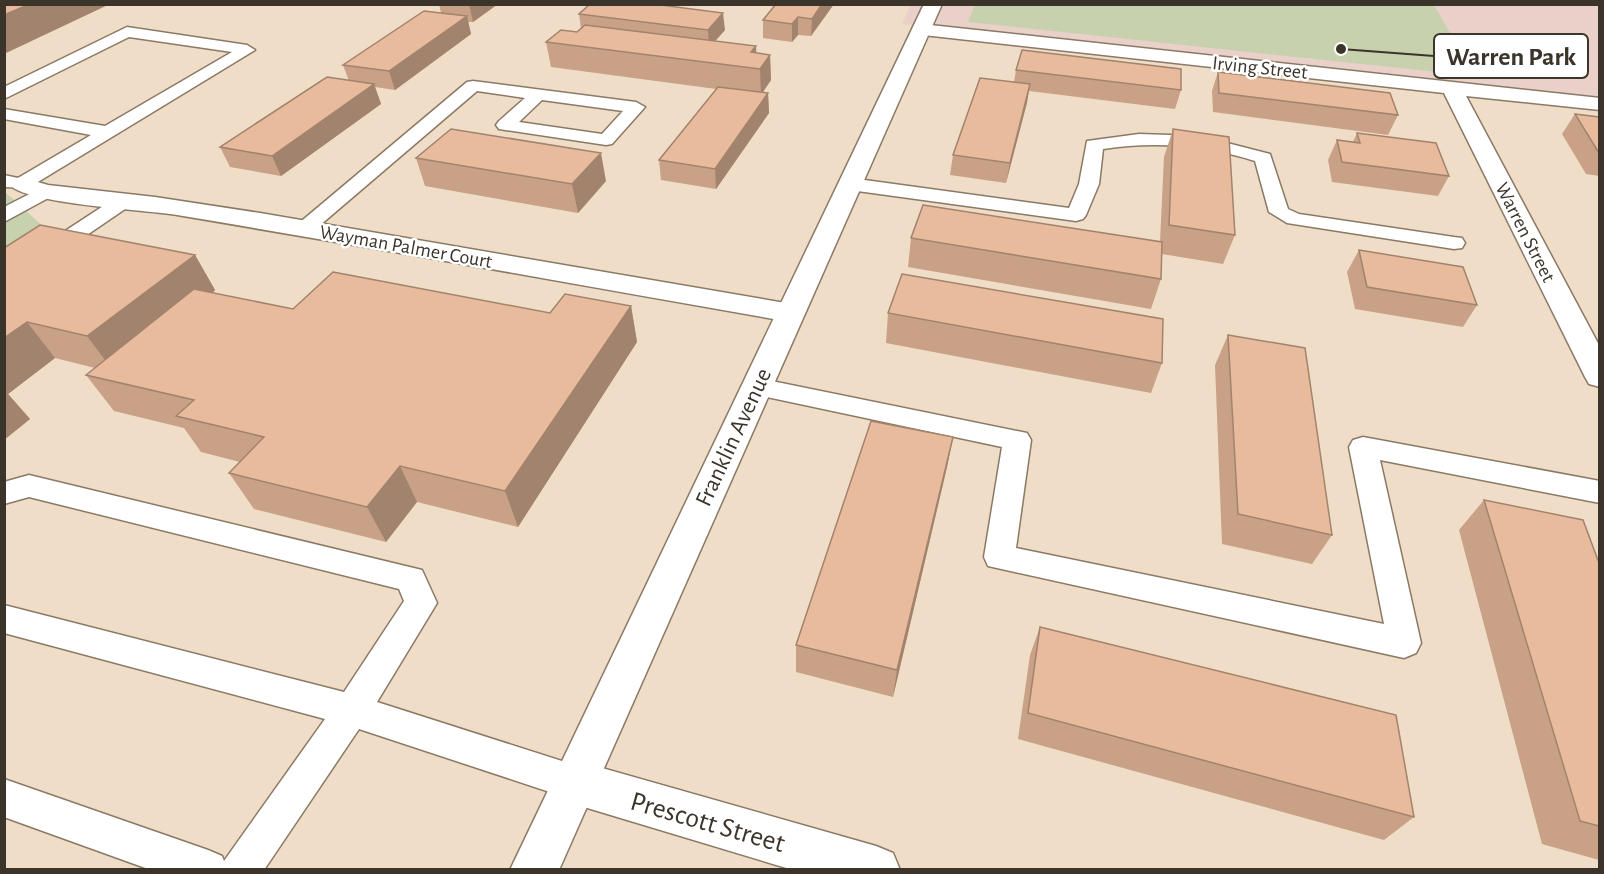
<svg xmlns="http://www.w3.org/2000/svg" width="1604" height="874" font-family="'Alegreya Sans',sans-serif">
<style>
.commercial{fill:#e9d0c9}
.green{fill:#c8d1ad}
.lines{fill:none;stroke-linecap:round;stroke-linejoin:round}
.lane-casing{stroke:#8a7965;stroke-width:3}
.street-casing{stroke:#8a7965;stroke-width:3}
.secondary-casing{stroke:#8a7965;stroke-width:3}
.lane{fill:#fff;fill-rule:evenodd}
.street{fill:#fff;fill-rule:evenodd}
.secondary{fill:#fff;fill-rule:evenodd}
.wall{fill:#c8a186}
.shaded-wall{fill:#a2836d}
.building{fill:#e8bb9c;stroke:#a2836d;stroke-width:1.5}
.labels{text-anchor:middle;stroke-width:5;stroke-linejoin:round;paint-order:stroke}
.far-street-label{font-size:20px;fill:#3b342b;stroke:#fff}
.street-label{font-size:24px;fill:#3b342b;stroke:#fff}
.near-street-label{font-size:28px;fill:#3b342b;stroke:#fff}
.leader{fill:none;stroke:#3b342b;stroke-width:2}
.callout-dot{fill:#3b342b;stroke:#fff;stroke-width:2}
.callout{fill:#fff;stroke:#3b342b;stroke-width:2}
.callout-label{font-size:26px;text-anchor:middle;font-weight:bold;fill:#3b342b}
</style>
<rect width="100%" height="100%" fill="#f0ddc7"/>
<path class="commercial" d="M 911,4 L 1599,5 L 1599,99 L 902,24 Z"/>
<path class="green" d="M 975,4 L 1434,5 L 1475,76 L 968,22 Z
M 4,191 L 46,229 L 4,255 Z"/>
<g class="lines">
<g class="lane-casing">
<path id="lane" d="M 127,27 L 247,45 L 255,50 L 28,188 L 4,187 L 4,175 L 18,178 L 91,135 L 4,119 L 4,109 L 105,126 L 232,52 L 129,37 L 4,99 L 4,87 Z
M 473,81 L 636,102 L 645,107 L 612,144 L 606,145 L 499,129 L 496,125 L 499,121 L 525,98 L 477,91 L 312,232 L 298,232 L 295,228 L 298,224 L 467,82 ZM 542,100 L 623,111 L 602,134 L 519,122 Z
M 1139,134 L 1200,136 L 1270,154 L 1288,209 L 1299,214 L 1454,237 L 1462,238 L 1465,243 L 1462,248 L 1454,249 L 1287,223 L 1269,212 L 1255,161 C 1204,145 1155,141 1103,149 L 1099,184 L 1086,215 L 1083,219 L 1076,221 L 850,190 L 840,184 L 850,178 L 1069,208 L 1079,184 L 1087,141 Z
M 45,186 L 52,188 L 55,192 L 52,196 L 4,222 L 4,207 Z
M 124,195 L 131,197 L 134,201 L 131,205 L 12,286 L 4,288 L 4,271 L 117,197 Z
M 757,378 L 1027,433 L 1031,440 L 1016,548 L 1384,624 L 1349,447 L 1353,440 L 1363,437 L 1600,481 L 1600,503 L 1380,460 L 1421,643 L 1416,653 L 1404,658 L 988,566 L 984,557 L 1002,447 L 748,393 L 744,387 L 748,381 Z
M 29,475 L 422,570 L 437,603 L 377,702 L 587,769 L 593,782 L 587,795 L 574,800 L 359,729 L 264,870 L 151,870 L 4,817 L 4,779 L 208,850 L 222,856 L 224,861 L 325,719 L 4,633 L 4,605 L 344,692 L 404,601 L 399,589 L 29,497 L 4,504 L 4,482 Z"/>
</g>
<g class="street-casing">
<path id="street" d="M 921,24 L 1600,98 L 1600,110 L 1466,96 L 1600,347 L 1600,387 L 1589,384 L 1585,377 L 1444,93 L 914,34 L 912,30 L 914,26 Z
M 21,177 L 48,185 L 155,197 L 260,213 L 791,304 L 801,307 L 805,313 L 801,319 L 791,322 C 586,286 382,249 177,215 C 147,210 23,204 9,184 L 13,179 Z
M 574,760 L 876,846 L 893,853 L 900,870 L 793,870 L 574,804 L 558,798 L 551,782 L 558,766 Z"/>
</g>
<g class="secondary-casing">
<path id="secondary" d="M 924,4 L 942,4 L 559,870 L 510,870 Z"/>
</g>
<use href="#lane" class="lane"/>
<use href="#street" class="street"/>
<use href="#secondary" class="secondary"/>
</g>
<path class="wall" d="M 439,4 L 498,4 L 473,22 L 468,22 L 471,34 L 395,90 L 375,87 L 381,104 L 281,176 L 230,167 L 220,147 L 349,81 L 343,65 L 441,13 Z
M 776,4 L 834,4 L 811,36 L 798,35 L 792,42 L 763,38 L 763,20 Z
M 579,14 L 725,30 L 715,41 L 756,46 L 756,53 L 770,55 L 771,80 L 762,93 L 768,93 L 769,113 L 716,189 L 661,180 L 659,160 L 716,89 L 551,67 L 546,42 L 577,32 L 581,28 Z
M 1016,70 L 1181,90 L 1175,109 L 1029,91 L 1006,183 L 950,175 L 953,155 L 1014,82 Z
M 1218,72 L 1398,115 L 1388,135 L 1213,112 L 1212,91 Z
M 1575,114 L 1599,117 L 1599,176 L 1586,174 L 1562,134 Z
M 1173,129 L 1235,235 L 1223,264 L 1162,254 L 1161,279 L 1151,309 L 908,267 L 911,238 L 1160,242 L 1164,157 Z
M 1357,133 L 1449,176 L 1438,196 L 1332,182 L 1328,160 L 1337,140 L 1353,142 Z
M 416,158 L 606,181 L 578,213 L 425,186 Z
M 4,248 L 195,255 L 215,290 L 213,293 L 293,309 L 550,313 L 631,306 L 637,342 L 518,527 L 417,502 L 386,542 L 254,509 L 229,473 L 240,462 L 201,452 L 184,428 L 114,411 L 86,375 L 95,368 L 55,358 L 8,394 L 30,419 L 4,440 Z
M 1359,250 L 1477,305 L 1463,327 L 1355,309 L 1347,272 Z
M 888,313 L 1162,363 L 1151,393 L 886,343 Z
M 1228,335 L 1332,535 L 1312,564 L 1222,544 L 1215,365 Z
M 953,437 L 947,467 L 893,697 L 796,672 L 796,645 Z
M 1484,500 L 1599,563 L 1599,860 L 1542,844 L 1459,530 Z
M 1040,627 L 1414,817 L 1384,840 L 1018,739 L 1030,655 Z"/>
<path class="shaded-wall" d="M 30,4 L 110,4 L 4,54 L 4,15 Z
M 469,4 L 498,4 L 473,22 Z
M 822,4 L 834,4 L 811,36 L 812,19 Z
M 723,13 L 725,30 L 709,48 L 708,30 Z
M 467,16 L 471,34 L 395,90 L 389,71 Z
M 798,17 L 798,35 L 792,42 L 792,24 Z
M 756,46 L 757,68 L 751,52 Z
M 770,55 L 771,80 L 761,95 L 760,69 Z
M 374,84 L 381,104 L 281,176 L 272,156 Z
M 1030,84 L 1027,103 L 1006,183 L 1010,163 Z
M 768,93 L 769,113 L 716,189 L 715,169 Z
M 601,153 L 606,181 L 578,213 L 572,184 Z
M 195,255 L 215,290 L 114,372 L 87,336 Z
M 631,306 L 637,342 L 518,527 L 505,491 Z
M 27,322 L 55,358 L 8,394 L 30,419 L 4,440 L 4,338 Z
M 953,437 L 947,467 L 893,697 L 897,670 Z
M 400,466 L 417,502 L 386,542 L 367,507 Z"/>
<path class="building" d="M 4,4 L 30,4 L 4,15 Z
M 590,4 L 653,4 L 723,13 L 708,30 L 579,14 Z
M 776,4 L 822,4 L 812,19 L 798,17 L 792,24 L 763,20 Z
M 424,11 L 467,16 L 389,71 L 343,65 Z
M 585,25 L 756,46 L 751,52 L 770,55 L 760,69 L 546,42 L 561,30 L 577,32 Z
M 1022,50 L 1181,69 L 1181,90 L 1016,70 Z
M 1218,72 L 1390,93 L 1398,115 L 1219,93 Z
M 327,77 L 374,84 L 272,156 L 220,147 Z
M 980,78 L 1030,84 L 1010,163 L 953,155 Z
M 718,87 L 768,93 L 715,169 L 659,160 Z
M 1575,114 L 1599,117 L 1599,153 Z
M 451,129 L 601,153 L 572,184 L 416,158 Z
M 1173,129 L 1229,137 L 1235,235 L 1169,225 Z
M 1357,133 L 1436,143 L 1449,176 L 1342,162 L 1337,140 L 1360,143 Z
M 923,205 L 1162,242 L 1161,279 L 911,238 Z
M 40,225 L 195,255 L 87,336 L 27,322 L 4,338 L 4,248 Z
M 1359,250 L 1463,267 L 1477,305 L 1367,287 Z
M 333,272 L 550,313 L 565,294 L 631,306 L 505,491 L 400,466 L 367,507 L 229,473 L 264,437 L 176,416 L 194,400 L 86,375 L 194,289 L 293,309 Z
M 902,274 L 1163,319 L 1162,363 L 888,313 Z
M 1228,335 L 1305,348 L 1332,535 L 1238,514 Z
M 871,421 L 953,437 L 897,670 L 796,645 Z
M 1484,500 L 1583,520 L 1599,563 L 1599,826 L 1580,821 Z
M 1040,627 L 1396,715 L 1414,817 L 1028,713 Z"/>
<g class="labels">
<g class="far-street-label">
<text transform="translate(1260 67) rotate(6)" y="7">Irving Street</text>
<text transform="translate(1526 232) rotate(63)" y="7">Warren Street</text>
<text transform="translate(406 246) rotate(10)" y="7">Wayman Palmer Court</text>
</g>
<g class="street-label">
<text transform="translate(733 437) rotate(-65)" y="8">Franklin Avenue</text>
</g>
<g class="near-street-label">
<text transform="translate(708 821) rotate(16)" y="10">Prescott Street</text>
</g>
</g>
<path class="leader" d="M1341 49L1434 56"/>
<circle class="callout-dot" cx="1341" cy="49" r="6"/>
<rect class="callout" x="1434" y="34" width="154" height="44" rx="6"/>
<g class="callout-label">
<text x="1511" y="65">Warren Park</text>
</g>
<rect width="1604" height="874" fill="none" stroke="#3b342b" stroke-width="12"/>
</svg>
